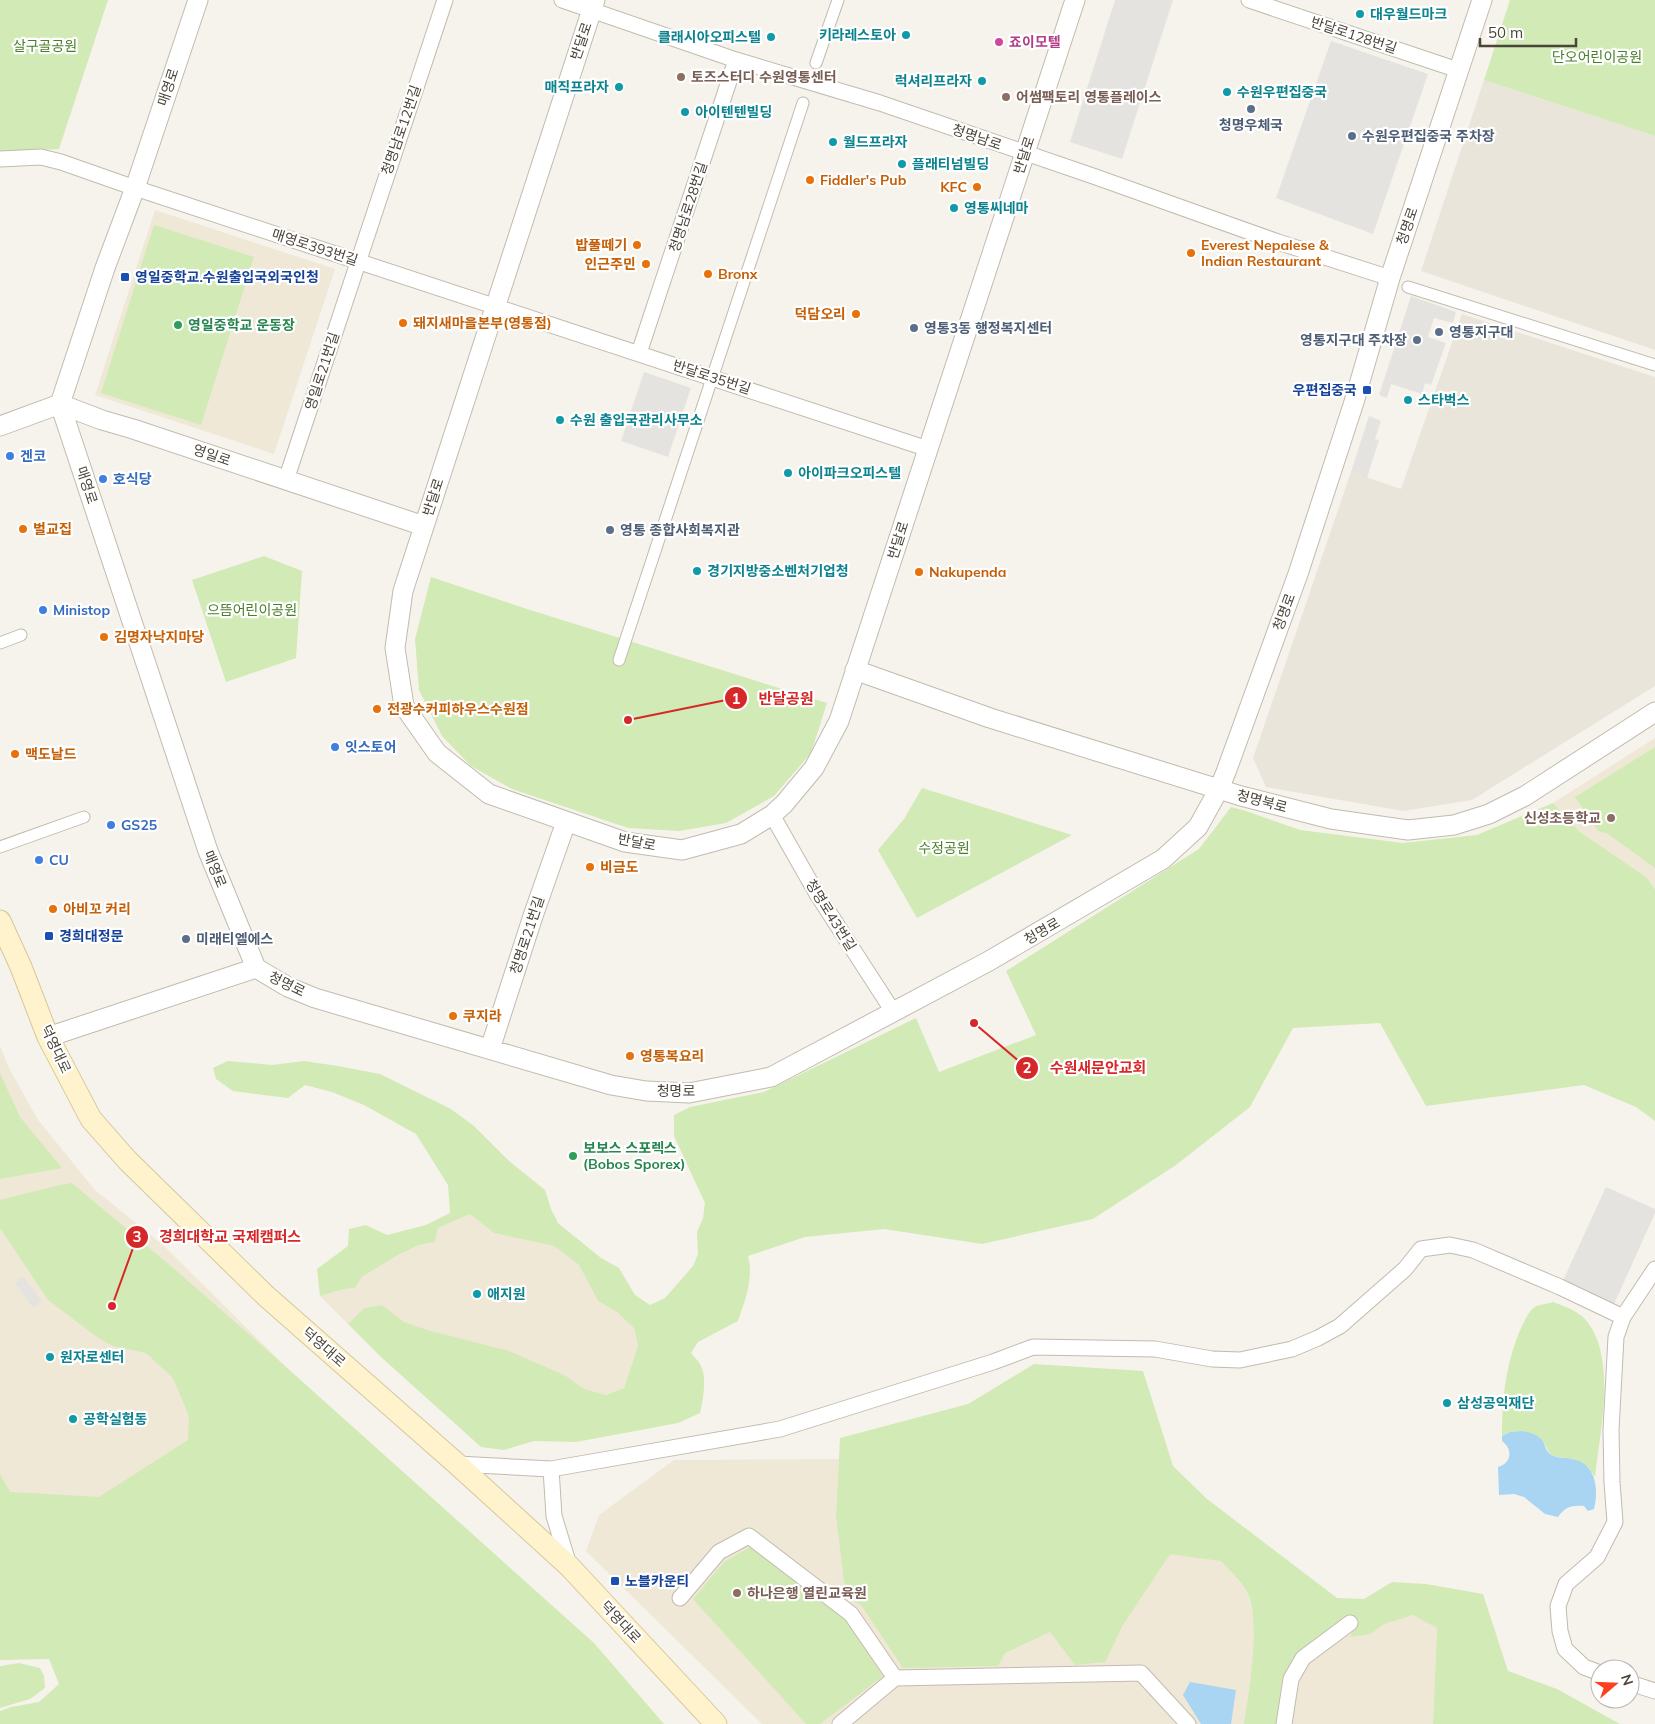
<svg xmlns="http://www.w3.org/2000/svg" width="1655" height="1724" font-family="Mulish,'Noto Sans KR',sans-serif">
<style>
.residential{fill:#eae5da}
.education{fill:#efe8d6}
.green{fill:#d2eab5}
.parking{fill:#e5e3e0}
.water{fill:#a9d4f2}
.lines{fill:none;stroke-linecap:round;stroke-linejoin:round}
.pedestrian-casing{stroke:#c2bbae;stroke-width:13}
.minor-casing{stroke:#c2bbae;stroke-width:17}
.tertiary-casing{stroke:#c2bbae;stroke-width:21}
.secondary-casing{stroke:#d6c79b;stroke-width:23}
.pedestrian{stroke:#fff;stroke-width:11}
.minor{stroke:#fff;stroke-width:15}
.tertiary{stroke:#fff;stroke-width:19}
.secondary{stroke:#fff3cd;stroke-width:21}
.culture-dot{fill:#0f9aa8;stroke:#fff;stroke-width:2}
.hotel-dot{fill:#d1479c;stroke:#fff;stroke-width:2}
.education-dot{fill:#8d6e63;stroke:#fff;stroke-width:2}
.service-dot{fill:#5c6f8a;stroke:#fff;stroke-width:2}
.food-dot{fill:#e8710a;stroke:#fff;stroke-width:2}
.transit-dot{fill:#1a4fb4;stroke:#fff;stroke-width:2}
.leisure-dot{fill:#2e9e5b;stroke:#fff;stroke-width:2}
.shop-dot{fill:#3f7fe0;stroke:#fff;stroke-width:2}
.labels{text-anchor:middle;stroke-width:4.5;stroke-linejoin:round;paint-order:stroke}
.culture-label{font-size:14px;font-weight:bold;fill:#0d838f;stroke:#fff;text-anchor:start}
.street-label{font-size:14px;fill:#4b4439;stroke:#fff}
.hotel-label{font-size:14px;font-weight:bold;fill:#b23c85;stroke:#fff;text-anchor:start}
.park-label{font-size:14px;fill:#4a7f2a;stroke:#fff}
.education-label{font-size:14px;font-weight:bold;fill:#785e54;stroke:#fff;text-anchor:start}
.service-label{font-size:14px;font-weight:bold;fill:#4e5e75;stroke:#fff;text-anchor:start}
.food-label{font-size:14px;font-weight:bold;fill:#c56008;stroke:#fff;text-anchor:start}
.transit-label{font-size:14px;font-weight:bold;fill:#164399;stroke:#fff;text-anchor:start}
.leisure-label{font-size:14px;font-weight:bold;fill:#27864d;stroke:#fff;text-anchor:start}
.shop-label{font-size:14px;font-weight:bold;fill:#366cbe;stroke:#fff;text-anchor:start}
.leader{fill:none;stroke:#d62828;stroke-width:2}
.callout-dot{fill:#d62828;stroke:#fff;stroke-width:2}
.mark-label{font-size:15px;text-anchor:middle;font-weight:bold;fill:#fff}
.callout-label{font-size:15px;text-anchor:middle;font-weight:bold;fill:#d62828;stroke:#fff;stroke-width:4.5;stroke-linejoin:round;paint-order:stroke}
</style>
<rect width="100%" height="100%" fill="#f6f3ec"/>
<path class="residential" d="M 1484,80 L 1655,136 L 1655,350 L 1421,271 Z
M 1462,314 L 1655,377 L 1655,686 L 1472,800 L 1403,811 L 1266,787 L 1253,758 L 1351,472 L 1401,489 Z"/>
<path class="education" d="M 155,210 L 335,269 L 274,454 L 95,395 Z
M 1655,738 L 1655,889 L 1646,877 L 1580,832 L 1553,803 Z
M 0,1046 L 9,1068 L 38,1120 L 95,1190 L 163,1245 L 285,1366 L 196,1477 L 0,1525 Z
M 470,1214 L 494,1233 L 554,1246 L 579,1265 L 598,1301 L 616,1310 L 634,1328 L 638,1346 L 624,1388 L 606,1395 L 583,1389 L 566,1376 L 404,1322 L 382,1305 L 364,1308 L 348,1324 L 320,1296 L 344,1289 L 355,1288 L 362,1277 L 396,1256 L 419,1245 L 435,1242 L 438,1228 Z
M 839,1459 L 836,1515 L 1005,1652 L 1050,1630 L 1123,1624 L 1170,1553 L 1221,1560 L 1247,1590 L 1254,1618 L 1254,1642 L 1344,1616 L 1354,1620 L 1352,1636 L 1384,1623 L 1413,1615 L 1437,1627 L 1433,1724 L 762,1724 L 586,1551 L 599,1515 L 674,1460 Z"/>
<path class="green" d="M 0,0 L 108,0 L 59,149 L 0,152 Z
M 1510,0 L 1655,0 L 1655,136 L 1484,80 Z
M 154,225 L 254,257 L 201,425 L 101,393 Z
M 264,556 L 302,571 L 296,658 L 226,682 L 192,580 Z
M 431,577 L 527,609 L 827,703 L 811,753 L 774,796 L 726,823 L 679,831 L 628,828 L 512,789 L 471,766 L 442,736 L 419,690 L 415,639 Z
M 1655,747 L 1655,868 L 1608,834 L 1598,831 L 1575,797 Z
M 922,788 L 1072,835 L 917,918 L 878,850 L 904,819 Z
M 1553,803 L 1580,832 L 1646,877 L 1655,889 L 1655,1121 L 1636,1107 L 1584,1085 L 1426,1106 L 1380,1023 L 1293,1028 L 1250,1107 L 1176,1165 L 1093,1219 L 982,1244 L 884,1229 L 805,1237 L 748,1256 C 754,1278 745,1300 738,1321 L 698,1342 L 691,1353 C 694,1357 699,1361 701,1366 C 707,1378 703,1400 700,1413 L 678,1423 L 576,1442 L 534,1441 L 504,1450 L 481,1447 L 381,1357 L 348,1324 L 364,1308 L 382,1305 L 404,1322 L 431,1331 L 509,1351 L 566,1376 L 584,1389 L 606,1395 L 624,1388 L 638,1346 L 634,1328 L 616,1311 L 598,1301 L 579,1265 L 554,1246 L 494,1233 L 470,1214 L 438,1228 L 435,1242 L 419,1245 L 396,1256 L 362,1277 L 355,1288 L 344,1289 L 320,1296 L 317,1269 L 348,1246 L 349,1229 L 366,1225 L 387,1235 L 426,1225 L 450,1213 L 448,1185 L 416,1134 L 364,1105 L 332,1092 L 305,1085 L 288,1098 L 233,1091 L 216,1079 L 213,1068 L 228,1061 L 272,1065 L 304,1061 L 338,1066 L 380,1074 L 451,1109 L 474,1126 L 509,1161 L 545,1190 L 551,1209 L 558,1223 L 601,1258 L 619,1268 L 635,1295 L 650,1305 L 665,1298 L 693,1266 L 698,1254 L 697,1232 L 703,1218 L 705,1203 L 674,1136 L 674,1115 L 690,1107 L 764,1092 L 916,1018 L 939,1072 L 1036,1035 L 1006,971 L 1199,849 L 1231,807 L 1246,811 L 1300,830 L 1403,843 L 1477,835 Z
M 0,1073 L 20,1117 L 62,1168 L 0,1179 Z
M 72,1183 L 179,1273 L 285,1366 L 594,1643 L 664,1724 L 0,1724 L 0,1711 L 11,1707 L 39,1702 L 59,1684 L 49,1659 L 0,1660 L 0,1474 L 10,1492 L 99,1497 L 188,1440 L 189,1416 L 173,1378 L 146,1353 L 113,1346 L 97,1337 L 48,1300 L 0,1228 L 0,1200 L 60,1185 Z
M 1553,1302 C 1563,1306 1576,1310 1584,1318 C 1618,1355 1600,1430 1595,1477 L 1588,1467 L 1573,1459 L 1557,1457 L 1550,1454 L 1542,1440 L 1521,1431 L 1510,1432 L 1502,1436 C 1502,1398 1506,1361 1522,1326 C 1526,1319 1528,1312 1535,1307 C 1539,1304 1548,1304 1553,1302 Z
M 1034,1364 L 1143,1371 L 1173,1466 L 1207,1499 L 1337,1598 L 1364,1599 L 1392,1582 L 1426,1584 L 1483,1594 L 1508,1671 L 1557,1689 L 1620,1724 L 1433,1724 L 1437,1628 L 1413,1615 L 1384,1624 L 1370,1634 L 1351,1637 L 1354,1621 L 1344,1617 L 1300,1650 L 1282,1681 L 1276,1724 L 1244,1724 C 1249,1693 1262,1617 1246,1590 C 1240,1580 1229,1570 1221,1561 L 1170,1554 L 1123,1625 L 1105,1662 L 1075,1665 L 1050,1632 L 1005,1653 L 998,1666 L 903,1668 L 861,1605 L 846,1597 L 836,1516 L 840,1438 L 968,1404 Z
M 750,1547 L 846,1621 L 883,1676 L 820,1724 L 806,1724 L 693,1599 L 724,1562 Z
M 19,1663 L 40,1668 L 44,1676 L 45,1688 L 30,1699 L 0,1708 L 0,1666 Z"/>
<path class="parking" d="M 1115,0 L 1173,0 L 1122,159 L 1070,142 Z
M 1331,41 L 1428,74 L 1373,234 L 1276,198 Z
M 1411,296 L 1456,312 L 1453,323 L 1434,318 L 1428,337 L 1446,343 L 1431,385 L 1425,383 L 1422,394 L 1391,384 L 1387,398 L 1379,395 Z
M 644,372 L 691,388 L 668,457 L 621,441 Z
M 1369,416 L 1381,421 L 1375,439 L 1379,440 L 1367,478 L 1351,472 Z
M 1606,1187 L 1655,1209 L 1655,1213 L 1611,1311 L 1560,1287 Z
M 23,1276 L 42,1301 L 33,1308 L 15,1283 Z"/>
<path class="water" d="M 1521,1431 C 1528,1432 1537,1434 1542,1440 C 1545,1444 1545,1450 1550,1454 C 1556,1459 1565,1457 1572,1459 C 1596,1463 1599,1489 1594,1509 L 1588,1511 L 1584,1506 C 1571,1505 1565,1507 1558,1517 L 1545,1514 L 1524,1497 L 1514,1494 L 1499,1495 L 1498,1467 C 1512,1463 1513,1449 1502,1441 L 1502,1436 L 1510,1432 Z
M 1190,1682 L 1236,1690 L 1231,1724 L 1201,1724 L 1183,1695 Z"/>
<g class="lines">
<g class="pedestrian-casing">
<path id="pedestrian" d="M 816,63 L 838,0
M 1408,287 L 1655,365
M 0,643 L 21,635
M 619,660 L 803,103
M 0,847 L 84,817"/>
</g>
<g class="minor-casing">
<path id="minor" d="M 562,0 L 736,60 L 880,103 L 1093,176 L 1278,242 L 1390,278
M 1249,0 L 1458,70
M 0,159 L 41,157 L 61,162 L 135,188 L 928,449
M 639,353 L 736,60
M 286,480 L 445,0
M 772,815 L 817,894 L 894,1013
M 457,1464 L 551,1469 L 554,1516 L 569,1565
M 551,1469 L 780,1429 L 993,1362 L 1033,1347 L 1155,1349 L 1212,1359 L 1240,1360 L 1292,1349 L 1318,1338 L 1340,1326 L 1405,1269 L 1421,1249 L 1450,1245 L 1473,1250 L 1560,1287 L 1623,1317
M 680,1598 L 719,1552 L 749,1536 L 851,1614 L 895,1678
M 1600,1673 L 1584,1667 L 1565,1649 L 1560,1631 L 1558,1606 L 1566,1584 L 1597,1557 L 1615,1522 L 1612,1482 L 1611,1430 L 1616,1337 L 1623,1317 L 1655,1269
M 1630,1683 L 1655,1691
M 840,1724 L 895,1678 L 1141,1673 L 1188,1724
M 1284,1724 L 1291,1679 L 1303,1658 L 1350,1623"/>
</g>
<g class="tertiary-casing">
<path id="tertiary" d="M 198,0 L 135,188 L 105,268 L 60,404 L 208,851 L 256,968
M 595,0 L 403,591 L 395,648 L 404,706 L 437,753 L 489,794 L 625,842 L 682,850 L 741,834 L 772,815 L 784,804 L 814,768 L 839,721 L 1075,0
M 0,426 L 60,404 L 102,420 L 133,429 L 424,526
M 855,670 L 990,718 L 1241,796 L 1331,819 L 1408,830 L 1454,825 L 1489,814 L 1525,796 L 1655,712
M 48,1037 L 256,968 L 288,987 L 315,998 L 611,1085 L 646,1091 L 689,1093 L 771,1077 L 989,961 L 1163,859 L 1198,827 L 1219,789 L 1226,772 L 1298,574 L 1354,402 L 1390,278 L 1482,0
M 490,1049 L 533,916 L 566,822"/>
</g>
<g class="secondary-casing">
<path id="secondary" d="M 0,921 L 21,967 L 48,1037 L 91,1119 L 127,1160 L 266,1296 L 457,1464 L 569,1566 L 716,1724"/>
</g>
<use href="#pedestrian" class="pedestrian"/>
<use href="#minor" class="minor"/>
<use href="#tertiary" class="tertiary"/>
<use href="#secondary" class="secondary"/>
</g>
<g class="culture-dot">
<circle cx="1360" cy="14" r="5"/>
<circle cx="906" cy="35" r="5"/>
<circle cx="771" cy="37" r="5"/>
<circle cx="982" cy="81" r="5"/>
<circle cx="619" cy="87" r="5"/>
<circle cx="1227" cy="92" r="5"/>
<circle cx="685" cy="112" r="5"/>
<circle cx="833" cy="142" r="5"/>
<circle cx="902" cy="164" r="5"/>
<circle cx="954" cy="208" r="5"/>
<circle cx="1408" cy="400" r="5"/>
<circle cx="560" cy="420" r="5"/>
<circle cx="788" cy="473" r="5"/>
<circle cx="697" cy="571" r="5"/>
<circle cx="477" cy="1294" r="5"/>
<circle cx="50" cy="1357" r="5"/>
<circle cx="1447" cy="1403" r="5"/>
<circle cx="73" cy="1419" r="5"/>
</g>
<circle class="hotel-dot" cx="999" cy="42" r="5"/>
<g class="education-dot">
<circle cx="681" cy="77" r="5"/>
<circle cx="1006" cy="97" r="5"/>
<circle cx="1611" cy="818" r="5"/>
<circle cx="737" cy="1593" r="5"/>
</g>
<g class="service-dot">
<circle cx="1251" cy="109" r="5"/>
<circle cx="1352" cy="136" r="5"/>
<circle cx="914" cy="328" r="5"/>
<circle cx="1439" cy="332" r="5"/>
<circle cx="1417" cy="340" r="5"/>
<circle cx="610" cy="530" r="5"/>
<circle cx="186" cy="939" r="5"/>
</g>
<g class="food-dot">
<circle cx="810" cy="180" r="5"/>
<circle cx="977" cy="187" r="5"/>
<circle cx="637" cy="245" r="5"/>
<circle cx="1191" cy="253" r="5"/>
<circle cx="646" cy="264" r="5"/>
<circle cx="708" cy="274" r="5"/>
<circle cx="856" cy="314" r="5"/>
<circle cx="403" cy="323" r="5"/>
<circle cx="23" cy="529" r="5"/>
<circle cx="919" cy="572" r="5"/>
<circle cx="104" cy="637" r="5"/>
<circle cx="377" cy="709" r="5"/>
<circle cx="15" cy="754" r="5"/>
<circle cx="590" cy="867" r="5"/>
<circle cx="53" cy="909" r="5"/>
<circle cx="453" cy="1016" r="5"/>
<circle cx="630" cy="1056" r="5"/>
</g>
<g class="transit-dot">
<rect x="120" y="272" width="10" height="10" rx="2.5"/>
<rect x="1362" y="385" width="10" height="10" rx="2.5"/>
<rect x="44" y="931" width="10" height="10" rx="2.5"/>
<rect x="610" y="1576" width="10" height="10" rx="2.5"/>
</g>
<g class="leisure-dot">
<circle cx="178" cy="325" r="5"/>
<circle cx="573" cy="1156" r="5"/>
</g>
<g class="shop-dot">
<circle cx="10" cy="456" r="5"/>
<circle cx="103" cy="479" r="5"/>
<circle cx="43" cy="610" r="5"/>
<circle cx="335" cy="747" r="5"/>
<circle cx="111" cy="825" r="5"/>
<circle cx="39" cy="860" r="5"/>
</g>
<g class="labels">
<g class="culture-label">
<text x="1370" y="19">대우월드마크</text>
<text x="896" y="40" text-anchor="end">키라레스토아</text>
<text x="761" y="42" text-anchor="end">클래시아오피스텔</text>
<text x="972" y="86" text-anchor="end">럭셔리프라자</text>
<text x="609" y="92" text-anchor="end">매직프라자</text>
<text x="1237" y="97">수원우편집중국</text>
<text x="695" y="117">아이텐텐빌딩</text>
<text x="843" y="147">월드프라자</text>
<text x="912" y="169">플래티넘빌딩</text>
<text x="964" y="213">영통씨네마</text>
<text x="1418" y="405">스타벅스</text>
<text x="570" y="425">수원 출입국관리사무소</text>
<text x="798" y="478">아이파크오피스텔</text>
<text x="707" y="576">경기지방중소벤처기업청</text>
<text x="487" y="1299">애지원</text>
<text x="60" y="1362">원자로센터</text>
<text x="1457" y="1408">삼성공익재단</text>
<text x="83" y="1424">공학실험동</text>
</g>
<g class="street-label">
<text transform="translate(1354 35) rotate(18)" y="5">반달로128번길</text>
<text transform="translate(581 41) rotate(-71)" y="5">반달로</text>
<text transform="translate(168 87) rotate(-72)" y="5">매영로</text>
<text transform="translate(401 130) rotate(-71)" y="5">청명남로12번길</text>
<text transform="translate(977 137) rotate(19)" y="5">청명남로</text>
<text transform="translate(1024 155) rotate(-72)" y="5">반달로</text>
<text transform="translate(688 207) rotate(-72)" y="5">청명남로28번길</text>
<text transform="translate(1407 226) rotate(-71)" y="5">청명로</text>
<text transform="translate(315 247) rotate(18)" y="5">매영로393번길</text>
<text transform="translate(322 371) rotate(-72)" y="5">영일로21번길</text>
<text transform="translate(712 377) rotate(18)" y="5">반달로35번길</text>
<text transform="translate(212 455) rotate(19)" y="5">영일로</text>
<text transform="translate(87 485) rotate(72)" y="5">매영로</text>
<text transform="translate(433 497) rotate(-72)" y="5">반달로</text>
<text transform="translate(898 540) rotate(-72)" y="5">반달로</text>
<text transform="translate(1284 612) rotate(-70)" y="5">청명로</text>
<text transform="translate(1262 801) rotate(15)" y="5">청명북로</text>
<text transform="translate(637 842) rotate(11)" y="5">반달로</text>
<text transform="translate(215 869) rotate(68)" y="5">매영로</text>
<text transform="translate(831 915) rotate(58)" y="5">청명로43번길</text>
<text transform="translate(1042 931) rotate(-30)" y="5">청명로</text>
<text transform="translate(527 935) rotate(-72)" y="5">청명로21번길</text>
<text transform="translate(287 984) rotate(26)" y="5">청명로</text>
<text transform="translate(56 1049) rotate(65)" y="5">덕영대로</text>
<text x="676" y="1096">청명로</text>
<text transform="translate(324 1347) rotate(41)" y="5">덕영대로</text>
<text transform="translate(621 1622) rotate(47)" y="5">덕영대로</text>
</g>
<g class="hotel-label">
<text x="1009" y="47">죠이모텔</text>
</g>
<g class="park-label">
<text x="45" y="51">살구골공원</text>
<text x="1597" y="62">단오어린이공원</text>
<text x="252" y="615">으뜸어린이공원</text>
<text x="944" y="853">수정공원</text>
</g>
<g class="education-label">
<text x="691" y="82">토즈스터디 수원영통센터</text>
<text x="1016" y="102">어썸팩토리 영통플레이스</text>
<text x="1601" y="823" text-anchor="end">신성초등학교</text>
<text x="747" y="1598">하나은행 열린교육원</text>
</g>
<g class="service-label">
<text x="1251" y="130" text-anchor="middle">청명우체국</text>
<text x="1362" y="141">수원우편집중국 주차장</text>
<text x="924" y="333">영통3동 행정복지센터</text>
<text x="1449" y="337">영통지구대</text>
<text x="1407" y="345" text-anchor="end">영통지구대 주차장</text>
<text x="620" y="535">영통 종합사회복지관</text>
<text x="196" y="944">미래티엘에스</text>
</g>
<g class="food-label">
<text x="820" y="185">Fiddler's Pub</text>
<text x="967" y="192" text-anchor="end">KFC</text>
<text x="627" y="250" text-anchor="end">밥풀떼기</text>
<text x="1201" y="250">Everest Nepalese &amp;<tspan x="1201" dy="16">Indian Restaurant</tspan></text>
<text x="636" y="269" text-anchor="end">인근주민</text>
<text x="718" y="279">Bronx</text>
<text x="846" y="319" text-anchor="end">덕담오리</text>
<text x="413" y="328">돼지새마을본부(영통점)</text>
<text x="33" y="534">벌교집</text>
<text x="929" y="577">Nakupenda</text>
<text x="114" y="642">김명자낙지마당</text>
<text x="387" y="714">전광수커피하우스수원점</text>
<text x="25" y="759">맥도날드</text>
<text x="600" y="872">비금도</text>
<text x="63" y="914">아비꼬 커리</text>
<text x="463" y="1021">쿠지라</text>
<text x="640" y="1061">영통복요리</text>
</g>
<g class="transit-label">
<text x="135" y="282">영일중학교.수원출입국외국인청</text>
<text x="1357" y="395" text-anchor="end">우편집중국</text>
<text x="59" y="941">경희대정문</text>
<text x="625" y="1586">노블카운티</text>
</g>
<g class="leisure-label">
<text x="188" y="330">영일중학교 운동장</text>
<text x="583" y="1153">보보스 스포렉스<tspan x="583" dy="16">(Bobos Sporex)</tspan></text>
</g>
<g class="shop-label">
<text x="20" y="461">겐코</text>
<text x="113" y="484">호식당</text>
<text x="53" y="615">Ministop</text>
<text x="345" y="752">잇스토어</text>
<text x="121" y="830">GS25</text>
<text x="49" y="865">CU</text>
</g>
</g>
<path class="leader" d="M628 720L736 698M974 1023L1027 1068M112 1306L137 1237"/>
<g class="callout-dot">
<circle cx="628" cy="720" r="5"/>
<circle cx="974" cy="1023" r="5"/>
<circle cx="112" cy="1306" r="5"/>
<circle cx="736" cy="698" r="12"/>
<circle cx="1027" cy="1068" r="12"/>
<circle cx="137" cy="1237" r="12"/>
</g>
<g class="mark-label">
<text x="736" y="704">1</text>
<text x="1027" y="1073">2</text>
<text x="137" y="1242">3</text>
</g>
<g class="callout-label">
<text x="786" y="704">반달공원</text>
<text x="1098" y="1073">수원새문안교회</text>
<text x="230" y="1242">경희대학교 국제캠퍼스</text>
</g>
<g transform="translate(1615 1684) rotate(71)"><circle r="24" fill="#ffffff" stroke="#b7b4b0"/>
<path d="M0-4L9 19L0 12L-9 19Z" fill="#fc3f1d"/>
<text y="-8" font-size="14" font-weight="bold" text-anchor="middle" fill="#4b4439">N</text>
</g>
<path d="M1480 38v8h96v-8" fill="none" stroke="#4b4439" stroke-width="2.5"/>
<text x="1488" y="38" font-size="15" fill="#4b4439" stroke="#ffffff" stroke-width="4" paint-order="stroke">50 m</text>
</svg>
